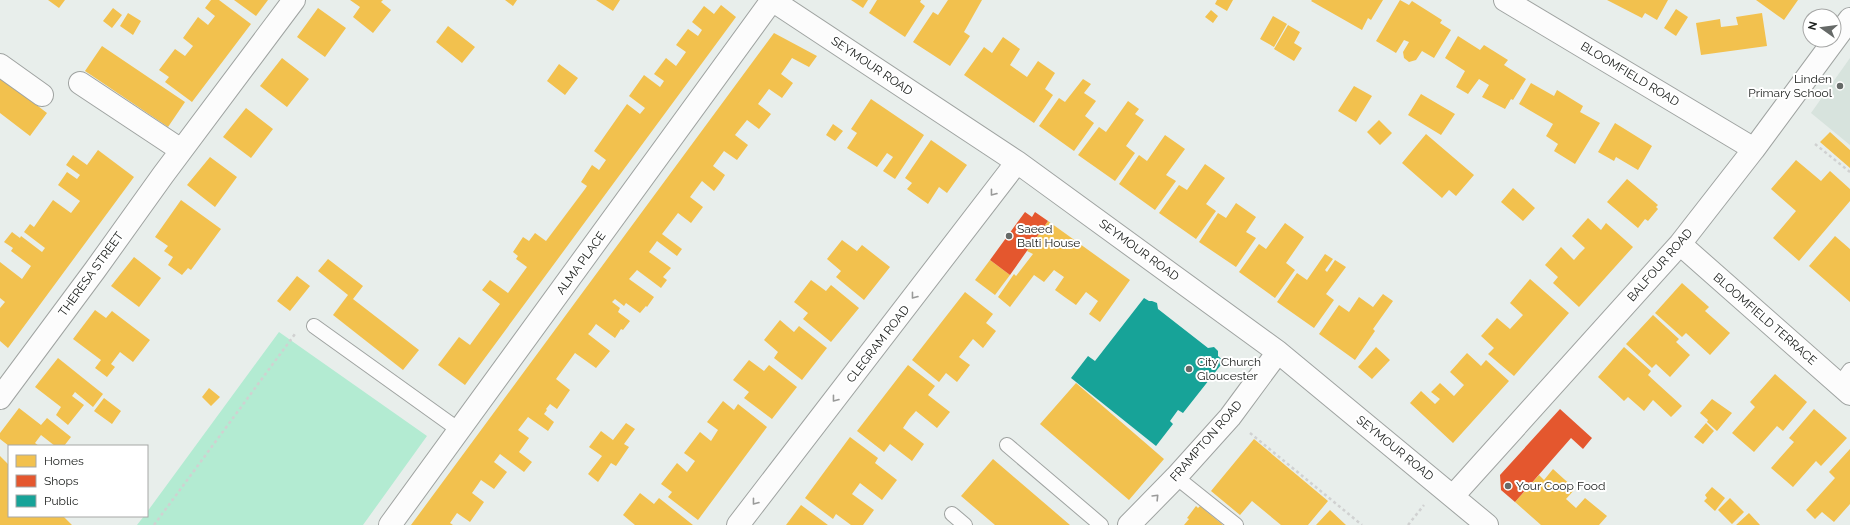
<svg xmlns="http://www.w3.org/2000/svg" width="1850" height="525" font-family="Raleway,sans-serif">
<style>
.built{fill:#d7e3dd}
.green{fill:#b3ebd2}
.homes{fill:#f2c14e}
.shops{fill:#e4572e}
.public{fill:#17a398}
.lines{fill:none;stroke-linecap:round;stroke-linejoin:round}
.service-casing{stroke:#9fa3a1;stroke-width:16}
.minor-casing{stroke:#9fa3a1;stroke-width:24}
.path{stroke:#d0d1d1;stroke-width:2.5;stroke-dasharray:3 3;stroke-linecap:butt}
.service{stroke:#fcfcfc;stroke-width:14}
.minor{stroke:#fcfcfc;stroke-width:22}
.oneway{stroke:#999a99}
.poi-dot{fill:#666a68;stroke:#fff;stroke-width:1.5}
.labels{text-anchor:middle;stroke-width:4;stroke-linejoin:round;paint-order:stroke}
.street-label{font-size:12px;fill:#202321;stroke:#fff}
.poi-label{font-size:12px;fill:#202321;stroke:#fff;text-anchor:start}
</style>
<rect width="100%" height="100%" fill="#e8eeeb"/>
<path class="built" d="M 1850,58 L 1850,145 L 1811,113 Z"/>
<path class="green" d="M 279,332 L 427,436 L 363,525 L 137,525 L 144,516 L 147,516 L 147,512 Z"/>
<path class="homes" d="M 48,0 L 65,0 L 59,8 Z
M 211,0 L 219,0 L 251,24 L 192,102 L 165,82 L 169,77 L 159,70 L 175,49 L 185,56 L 193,46 L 183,38 L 198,17 L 208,25 L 215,16 L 205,8 Z
M 234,0 L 268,0 L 256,16 Z
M 350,0 L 383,0 L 381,2 L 391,10 L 373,33 L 353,17 L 360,7 Z
M 505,0 L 517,0 L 513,6 Z
M 596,0 L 620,0 L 613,11 Z
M 851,0 L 868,0 L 863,8 Z
M 877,0 L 921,0 L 920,2 L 925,6 L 905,37 L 869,13 Z
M 948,0 L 982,0 L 964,32 L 970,36 L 950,66 L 913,42 L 933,12 L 938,15 Z
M 1217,0 L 1233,0 L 1227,11 L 1215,4 Z
M 1312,0 L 1383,0 L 1371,20 L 1368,18 L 1362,30 L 1311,1 Z
M 1400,0 L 1409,5 L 1412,1 L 1442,20 L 1440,23 L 1451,30 L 1434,58 L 1422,51 L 1416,60 L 1409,62 L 1404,58 L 1403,52 L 1409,42 L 1404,40 L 1396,53 L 1376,41 Z
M 1607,0 L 1668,0 L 1657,20 L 1645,13 L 1642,18 Z
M 1756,0 L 1798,0 L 1784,20 Z
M 721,5 L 736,17 L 465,385 L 438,365 L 459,337 L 470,345 L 500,304 L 482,290 L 490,280 L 508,293 L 527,267 L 516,259 L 518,256 L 513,252 L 523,237 L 529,241 L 535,233 L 546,241 L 585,189 L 587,186 L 581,182 L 592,165 L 599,170 L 606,160 L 594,151 L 627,104 L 640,114 L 645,108 L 629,96 L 644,75 L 660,87 L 664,81 L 654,74 L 666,58 L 676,66 L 686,52 L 676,45 L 688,29 L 698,36 L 702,30 L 692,22 L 704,6 L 714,14 Z
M 113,8 L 122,15 L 112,28 L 103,21 Z
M 318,8 L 346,28 L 325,57 L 297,37 Z
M 1676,9 L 1688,17 L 1676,36 L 1664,28 Z
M 1211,10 L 1218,16 L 1213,23 L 1205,17 Z
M 128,13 L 141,21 L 133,35 L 120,26 Z
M 1762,13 L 1767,46 L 1701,55 L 1696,23 L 1720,19 L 1721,27 L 1738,25 L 1736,17 Z
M 1273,16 L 1287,24 L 1274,47 L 1260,39 Z
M 1288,25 L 1300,32 L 1294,43 L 1302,48 L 1294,61 L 1274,49 Z
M 448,26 L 475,47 L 462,63 L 436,42 Z
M 774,33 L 817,56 L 809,67 L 792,58 L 781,74 L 793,83 L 782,98 L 769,89 L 758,104 L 771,114 L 759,129 L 747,120 L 735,135 L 748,145 L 737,160 L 724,151 L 713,166 L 725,175 L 720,183 L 714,191 L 702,181 L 690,197 L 703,207 L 691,223 L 678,213 L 662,234 L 682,249 L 677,256 L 657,241 L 649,252 L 671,268 L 663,277 L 667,280 L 661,288 L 637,270 L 629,279 L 654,297 L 647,307 L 646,306 L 640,313 L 626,303 L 624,306 L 615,299 L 612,302 L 620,308 L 618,312 L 630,321 L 623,330 L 621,329 L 615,338 L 596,324 L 591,331 L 588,334 L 610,351 L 596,368 L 575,353 L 556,379 L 570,390 L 557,409 L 550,404 L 546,409 L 547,410 L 544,414 L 554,422 L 548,431 L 528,417 L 518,430 L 529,438 L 519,452 L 532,462 L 524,472 L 500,454 L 494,462 L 507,472 L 494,489 L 481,480 L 472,493 L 484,502 L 470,522 L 457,513 L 450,523 L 453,525 L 411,525 Z
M 1458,36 L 1480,50 L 1484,45 L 1508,60 L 1504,65 L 1526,79 L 1513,100 L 1511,99 L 1505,109 L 1482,97 L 1489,85 L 1479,79 L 1468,94 L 1456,87 L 1465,71 L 1445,58 Z
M 1003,37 L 1020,49 L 1010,65 L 1027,77 L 1038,61 L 1055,73 L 1045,89 L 1053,95 L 1034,123 L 964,75 L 984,47 L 992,53 Z
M 102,46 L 185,102 L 168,127 L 85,71 Z
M 282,58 L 309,79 L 287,107 L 260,86 Z
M 559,64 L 578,78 L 565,95 L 547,81 Z
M 0,77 L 47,113 L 30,136 L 0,113 Z
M 1083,79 L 1091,84 L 1084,93 L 1096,101 L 1085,116 L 1094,123 L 1074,151 L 1039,126 L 1059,98 L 1065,102 Z
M 1531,83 L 1554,96 L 1557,90 L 1583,106 L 1580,112 L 1600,123 L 1575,164 L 1554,151 L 1558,144 L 1546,136 L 1553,124 L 1519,104 Z
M 1354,86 L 1372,96 L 1356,122 L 1338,111 Z
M 1421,94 L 1455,114 L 1441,135 L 1408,115 Z
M 871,99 L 924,135 L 895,179 L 883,171 L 893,157 L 887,153 L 877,167 L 847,148 L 857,133 L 851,129 Z
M 1128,101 L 1139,109 L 1135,114 L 1144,120 L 1126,146 L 1135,153 L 1115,181 L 1078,155 L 1099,127 L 1106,132 Z
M 246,108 L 273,129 L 251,158 L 223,137 Z
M 1379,120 L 1392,133 L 1380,145 L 1367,132 Z
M 1615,123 L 1652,146 L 1638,170 L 1616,157 L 1614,161 L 1598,152 Z
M 833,124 L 843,131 L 835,141 L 826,135 Z
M 1830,132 L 1850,150 L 1850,168 L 1820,142 Z
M 1426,134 L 1474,175 L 1456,196 L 1449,190 L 1442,198 L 1402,163 Z
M 1165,135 L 1185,149 L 1166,175 L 1176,181 L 1155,210 L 1119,184 L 1139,155 L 1147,161 Z
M 931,140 L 967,165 L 947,193 L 939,187 L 928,204 L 907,189 L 912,183 L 905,178 Z
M 98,150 L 134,177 L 8,348 L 0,341 L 0,308 L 5,302 L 0,298 L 0,262 L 22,279 L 31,266 L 11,251 L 13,248 L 4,242 L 12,232 L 20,238 L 21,236 L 42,252 L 45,248 L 24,232 L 30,224 L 34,227 L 53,200 L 71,213 L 80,201 L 58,185 L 67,172 L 77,179 L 80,175 L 66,165 L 73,155 L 87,165 Z
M 210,157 L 237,177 L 215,207 L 187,185 Z
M 1796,160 L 1821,181 L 1830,171 L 1850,189 L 1850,201 L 1799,261 L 1773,238 L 1796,211 L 1771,189 Z
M 1205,164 L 1225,178 L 1206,204 L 1216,211 L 1196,239 L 1159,213 L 1179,185 L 1187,190 Z
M 1627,179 L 1658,205 L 1656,207 L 1658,209 L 1648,221 L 1645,219 L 1638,228 L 1607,202 Z
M 1513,188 L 1535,208 L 1523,221 L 1501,202 Z
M 181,200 L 221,229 L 191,270 L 188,268 L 182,275 L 168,265 L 173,257 L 164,251 L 168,246 L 155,237 Z
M 1236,203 L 1256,217 L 1246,232 L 1256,238 L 1236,267 L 1199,242 L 1218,213 L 1226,218 Z
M 1588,218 L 1601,230 L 1606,223 L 1633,247 L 1579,307 L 1553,283 L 1558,277 L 1545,265 L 1561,247 L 1574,260 L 1580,253 L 1585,248 L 1572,236 Z
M 1048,221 L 1130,280 L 1100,322 L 1089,314 L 1098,301 L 1086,292 L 1076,305 L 1066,298 L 1055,290 L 1064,277 L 1054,270 L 1044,282 L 1034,275 L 1010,307 L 998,297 L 1014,274 L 1016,276 L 1033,254 L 1027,251 Z
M 1285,223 L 1304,237 L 1286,263 L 1295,270 L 1275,298 L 1239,272 L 1259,244 L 1266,249 Z
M 1835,236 L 1850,249 L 1850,302 L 1809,266 Z
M 842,240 L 857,251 L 862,245 L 890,267 L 864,300 L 836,277 L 841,271 L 827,259 Z
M 1325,254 L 1333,259 L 1325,270 L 1327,272 L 1335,260 L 1346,267 L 1326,294 L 1334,300 L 1314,328 L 1277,302 L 1297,273 L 1307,280 Z
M 134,257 L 161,278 L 139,307 L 111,286 Z
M 328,259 L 363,286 L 353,299 L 419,350 L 403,370 L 333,315 L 348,295 L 318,271 Z
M 990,260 L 1010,275 L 995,295 L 975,280 Z
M 297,276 L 310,286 L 290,311 L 277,301 Z
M 1530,279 L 1569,313 L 1514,376 L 1488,354 L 1494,348 L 1481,336 L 1497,318 L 1510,329 L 1523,315 L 1510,303 Z
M 811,280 L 826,291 L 831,285 L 859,308 L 831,342 L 803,319 L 808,313 L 794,302 Z
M 1682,283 L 1709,307 L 1705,311 L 1730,333 L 1710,355 L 1686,333 L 1682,337 L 1655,313 Z
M 965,292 L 993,314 L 986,323 L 996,331 L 983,348 L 973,339 L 959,357 L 970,365 L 957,382 L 946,373 L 939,382 L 912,360 Z
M 1383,294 L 1393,301 L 1373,329 L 1375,331 L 1355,360 L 1319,334 L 1339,305 L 1349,312 L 1359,297 L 1373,307 Z
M 95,310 L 106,318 L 112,311 L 150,340 L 133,362 L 120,352 L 111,364 L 115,367 L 107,377 L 95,368 L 101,360 L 73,339 Z
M 1653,315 L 1679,339 L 1676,342 L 1690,355 L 1670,377 L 1656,364 L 1652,368 L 1626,344 Z
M 780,320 L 794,332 L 799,326 L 827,348 L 802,380 L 774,358 L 778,352 L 764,340 Z
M 1376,347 L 1390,360 L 1372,379 L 1358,367 Z
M 1624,347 L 1651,371 L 1648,375 L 1682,406 L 1671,417 L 1653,400 L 1644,411 L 1628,397 L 1624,401 L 1598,377 Z
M 1467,353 L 1481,366 L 1486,360 L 1509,381 L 1453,443 L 1410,403 L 1421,391 L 1435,404 L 1440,399 L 1431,392 L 1440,383 L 1454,396 L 1464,385 L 1450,372 Z
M 58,358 L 103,394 L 93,407 L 75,392 L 72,396 L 84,405 L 68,425 L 56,415 L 61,407 L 35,387 Z
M 749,360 L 764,371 L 769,365 L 797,387 L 772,419 L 744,398 L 749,392 L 733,380 Z
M 908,365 L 935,386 L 928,395 L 950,412 L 937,428 L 916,411 L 909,419 L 903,428 L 924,444 L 912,461 L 890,444 L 884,452 L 857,431 Z
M 1775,374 L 1807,402 L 1783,431 L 1777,426 L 1754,452 L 1732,433 L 1755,407 L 1750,402 Z
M 1076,383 L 1164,459 L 1129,500 L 1040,424 Z
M 209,388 L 220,397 L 211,406 L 202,397 Z
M 104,398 L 121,411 L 112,424 L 94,411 Z
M 1712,399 L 1732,413 L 1717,431 L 1707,422 L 1708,420 L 1700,413 Z
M 723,401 L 734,410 L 738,404 L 767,427 L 698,520 L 668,497 L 672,492 L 661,484 L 677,463 L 687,472 L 695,461 L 684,453 L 700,432 L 711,441 L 718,430 L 707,422 Z
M 19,408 L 41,425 L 47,418 L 71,437 L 64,446 L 55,446 L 41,435 L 35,443 L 39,446 L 9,446 L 0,439 L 0,433 Z
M 1814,409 L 1847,438 L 1821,466 L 1816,461 L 1793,487 L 1771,468 L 1794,442 L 1789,438 Z
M 626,423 L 635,429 L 624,444 L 629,447 L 616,466 L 611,463 L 598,482 L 588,474 L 602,456 L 589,447 L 601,431 L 613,440 Z
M 1706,423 L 1714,431 L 1703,444 L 1694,437 Z
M 850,437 L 878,458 L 875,463 L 897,480 L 882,500 L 860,483 L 852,494 L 874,510 L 863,525 L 851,525 L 836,514 L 833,519 L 805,498 Z
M 1254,439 L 1328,501 L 1308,525 L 1281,525 L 1252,501 L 1240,515 L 1211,491 Z
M 1850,449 L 1850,504 L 1834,522 L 1822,512 L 1815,519 L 1806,510 L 1835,478 L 1829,472 Z
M 0,456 L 9,465 L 9,516 L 63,516 L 72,525 L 0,525 Z
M 993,459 L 1070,525 L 995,525 L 961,496 Z
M 1553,469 L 1575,489 L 1566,499 L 1576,508 L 1585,498 L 1607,516 L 1599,525 L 1541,525 L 1515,502 L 1539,475 L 1544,480 Z
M 1712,487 L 1725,498 L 1715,511 L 1704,501 L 1707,498 L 1705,495 Z
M 640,493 L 654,504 L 659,498 L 693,525 L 635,525 L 623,515 Z
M 1730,498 L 1744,512 L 1732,524 L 1718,510 Z
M 801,505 L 828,525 L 786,525 Z
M 1196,506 L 1198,508 L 1200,506 L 1223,525 L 1184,525 L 1189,519 L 1187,518 Z
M 1330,510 L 1346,525 L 1316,525 Z
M 1749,513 L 1760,525 L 1736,525 Z"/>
<path class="shops" d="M 1025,212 L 1032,217 L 1035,212 L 1048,221 L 1010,275 L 990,260 Z
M 1560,409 L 1592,438 L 1583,449 L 1571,438 L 1515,502 L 1501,490 L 1500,475 Z"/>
<path class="public" d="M 1144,298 L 1149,301 L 1152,301 L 1157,303 L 1158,309 L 1208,348 L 1214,347 L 1218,351 L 1218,356 L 1224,361 L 1183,413 L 1178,410 L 1170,421 L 1173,424 L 1156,446 L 1071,378 L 1088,356 L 1095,361 Z"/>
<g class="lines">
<g class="service-casing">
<path id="service" d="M 314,326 L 459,430
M 1839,385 L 1850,370
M 1007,445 L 1101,525
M 1176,477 L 1236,525
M 952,514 L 965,525"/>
</g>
<g class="minor-casing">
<path id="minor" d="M 772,0 L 1017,162 L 1278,352 L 1487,525
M 1505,0 L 1754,149
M 0,65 L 42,95
M 80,83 L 181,150
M 1680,244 L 1850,394
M 0,398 L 95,270 L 163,175 L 294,0
M 1453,496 L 1680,244 L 1754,149 L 1850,19
M 390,525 L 772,0
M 738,525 L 1017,162
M 1129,525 L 1176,477 L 1230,417 L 1278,352"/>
</g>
<path class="path" d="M 1815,144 L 1850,172
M 1250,433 L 1362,525
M 154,525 L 295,334
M 1408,525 L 1424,505"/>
<use href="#service" class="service"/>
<use href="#minor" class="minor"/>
</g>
<defs><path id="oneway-chevron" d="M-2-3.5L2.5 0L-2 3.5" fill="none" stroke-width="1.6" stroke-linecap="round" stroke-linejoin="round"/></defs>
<g class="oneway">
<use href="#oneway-chevron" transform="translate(993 193) rotate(128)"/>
<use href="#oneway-chevron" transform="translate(914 296) rotate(128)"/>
<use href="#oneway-chevron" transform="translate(835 399) rotate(128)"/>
<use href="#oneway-chevron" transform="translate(1156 497) rotate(-46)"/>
<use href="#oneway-chevron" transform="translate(755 502) rotate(128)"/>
</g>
<g class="poi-dot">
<circle cx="1840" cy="86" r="4"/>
<circle cx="1009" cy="236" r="4"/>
<circle cx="1189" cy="369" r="4"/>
<circle cx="1508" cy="486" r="4"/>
</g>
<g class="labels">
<g class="street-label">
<text transform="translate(872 66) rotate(34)" y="4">SEYMOUR ROAD</text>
<text transform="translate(1630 74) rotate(31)" y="4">BLOOMFIELD ROAD</text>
<text transform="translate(1139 250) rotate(36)" y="4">SEYMOUR ROAD</text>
<text transform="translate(581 263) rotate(-54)" y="4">ALMA PLACE</text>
<text transform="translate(1660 265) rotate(-49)" y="4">BALFOUR ROAD</text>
<text transform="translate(91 274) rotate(-54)" y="4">THERESA STREET</text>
<text transform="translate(1765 319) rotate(41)" y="4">BLOOMFIELD TERRACE</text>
<text transform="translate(878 344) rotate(-52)" y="4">CLEGRAM ROAD</text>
<text transform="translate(1206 441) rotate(-49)" y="4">FRAMPTON ROAD</text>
<text transform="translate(1395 448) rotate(39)" y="4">SEYMOUR ROAD</text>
</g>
<g class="poi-label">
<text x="1832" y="83" text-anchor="end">Linden<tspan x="1832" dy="14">Primary School</tspan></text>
<text x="1017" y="233">Saeed<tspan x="1017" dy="14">Balti House</tspan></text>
<text x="1197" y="366">City Church<tspan x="1197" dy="14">Gloucester</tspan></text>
<text x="1516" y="490">Your Coop Food</text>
</g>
</g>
<rect x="8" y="445" width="140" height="72" fill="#ffffff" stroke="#a6a7a6"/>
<rect x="16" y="455" width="20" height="12" fill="#f2c14e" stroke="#a6a7a6"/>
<text x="44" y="465" font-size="12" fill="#202321">Homes</text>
<rect x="16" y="475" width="20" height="12" fill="#e4572e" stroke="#a6a7a6"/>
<text x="44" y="485" font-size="12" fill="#202321">Shops</text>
<rect x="16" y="495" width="20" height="12" fill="#17a398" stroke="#a6a7a6"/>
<text x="44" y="505" font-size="12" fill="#202321">Public</text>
<g transform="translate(1822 28) rotate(284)"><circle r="19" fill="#ffffff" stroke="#a6a7a6"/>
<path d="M0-3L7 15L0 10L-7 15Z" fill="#666a68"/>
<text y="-6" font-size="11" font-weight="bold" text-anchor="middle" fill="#202321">N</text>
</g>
</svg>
